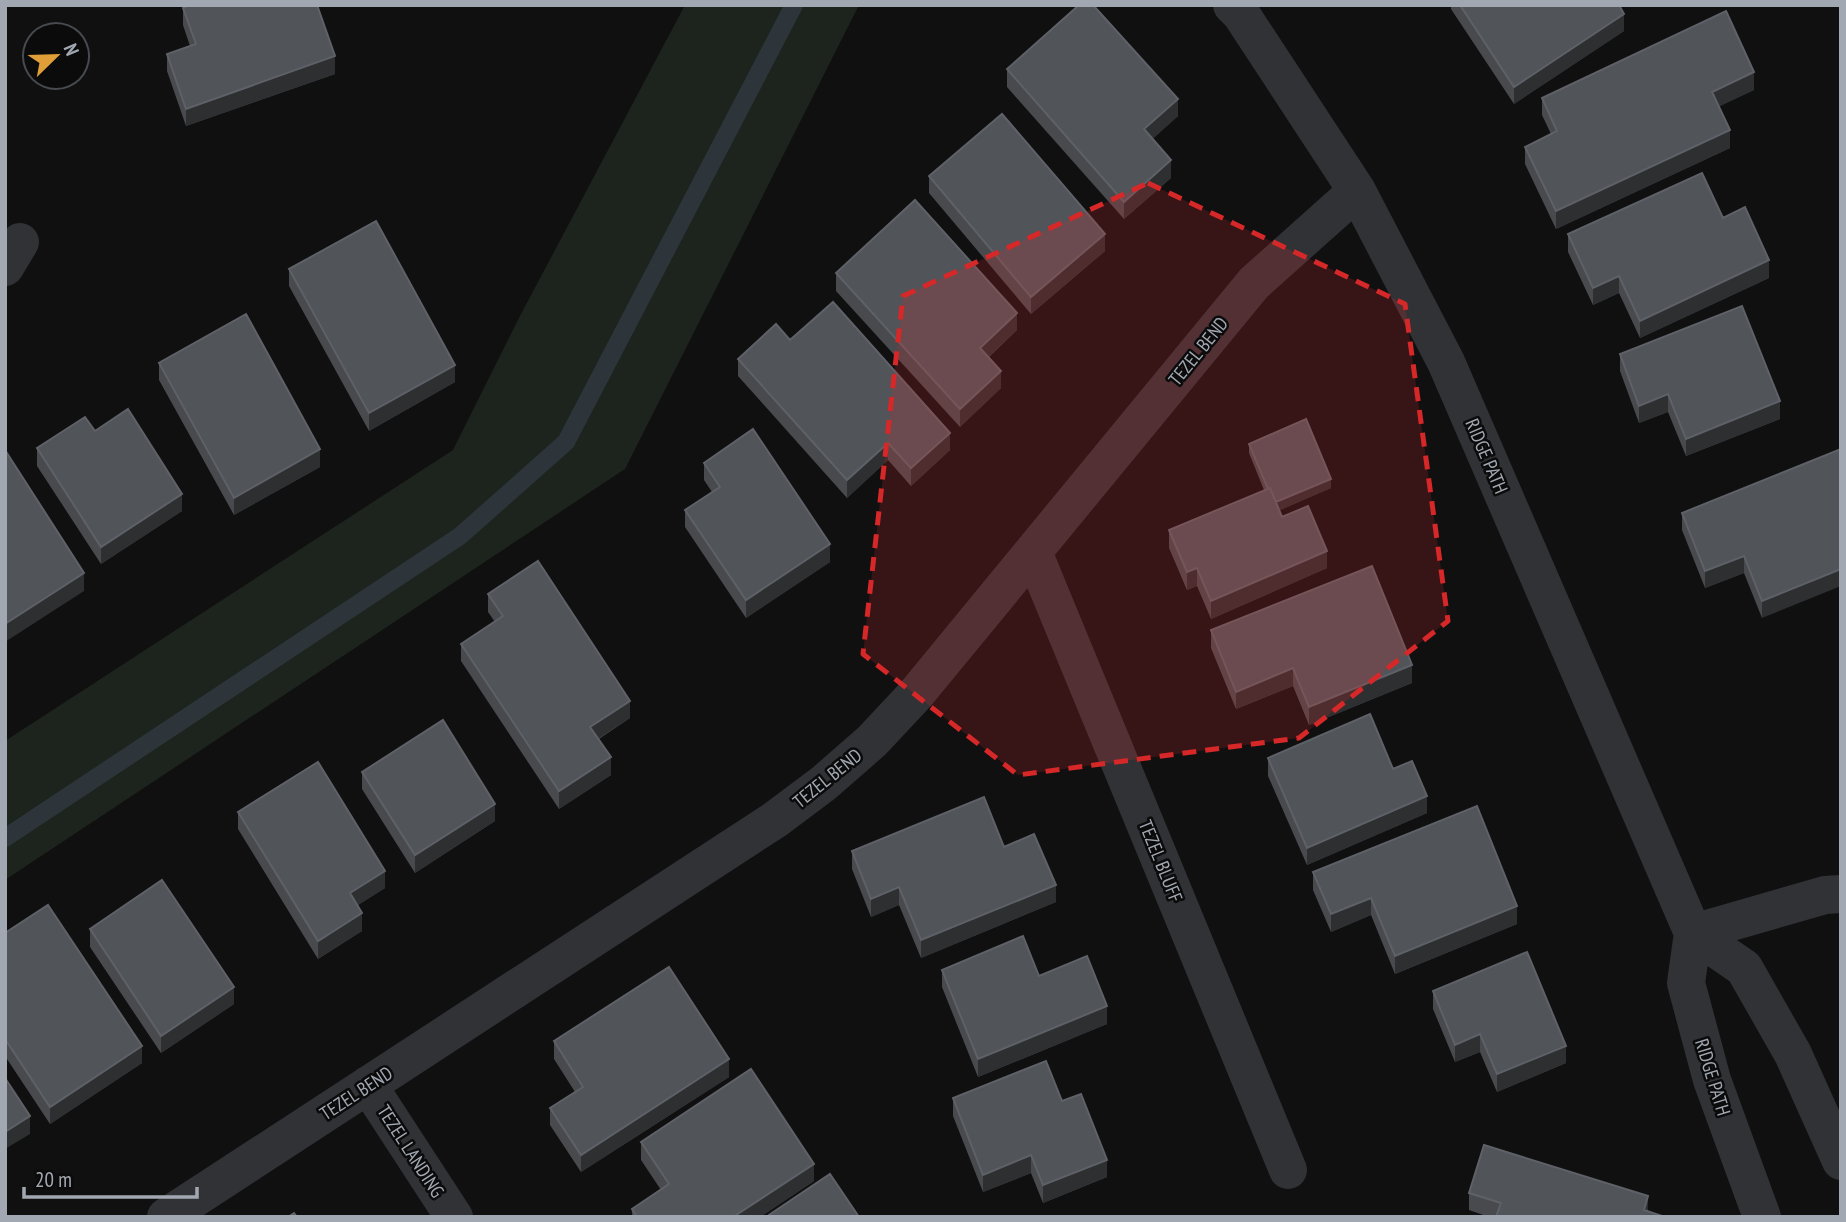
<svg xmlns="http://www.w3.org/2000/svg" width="1846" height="1222" font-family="'PT Sans Narrow',sans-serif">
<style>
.green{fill:#1d231d}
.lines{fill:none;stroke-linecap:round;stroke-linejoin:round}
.stream{stroke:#2d353a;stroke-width:18}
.minor{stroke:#313236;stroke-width:38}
.wall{fill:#484a4e}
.shaded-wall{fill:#2d2f31}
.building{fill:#515459;stroke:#5e6167;stroke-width:2}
.marked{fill:#d62828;fill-opacity:0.2;stroke:#d62828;stroke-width:5;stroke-dasharray:14 9;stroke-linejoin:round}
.labels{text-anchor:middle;stroke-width:5;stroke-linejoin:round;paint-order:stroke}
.street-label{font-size:19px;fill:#a2a8b1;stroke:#0b0b0c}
</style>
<rect width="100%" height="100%" fill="#101011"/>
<path class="green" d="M 685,5 L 859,5 L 625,469 L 5,880 L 5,741 L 453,450 L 521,314 Z"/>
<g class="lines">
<path class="stream" d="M 5,838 L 460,536 L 566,442 L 794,5"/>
<path class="minor" d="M 1232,5 L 1241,14 L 1357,191 L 1446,362 L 1693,933 L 1686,983 L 1712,1080 L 1762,1217
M 5,267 L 20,242
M 1033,552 L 1288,1170
M 1693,933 L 1744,968 L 1793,1054 L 1841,1161
M 1693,933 L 1825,895 L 1841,894
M 368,1085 L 454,1217
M 166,1217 L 776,819 L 824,783 L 872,741 L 916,694 L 1254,283 L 1357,191"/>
</g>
<path class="wall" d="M 1451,5 L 1619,5 L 1624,31 L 1514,104 L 1451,9 Z
M 183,8 L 335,74 L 186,126 L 167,71 L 167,54 L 190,46 L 183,25 Z
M 1007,69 L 1178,116 L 1152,139 L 1171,178 L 1124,219 L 1007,87 Z
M 1754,90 L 1719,106 L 1730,148 L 1556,229 L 1525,164 L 1525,147 L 1551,134 L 1542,115 L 1542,98 Z
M 929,176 L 1105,251 L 1031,314 L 929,193 Z
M 1723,218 L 1769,278 L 1640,338 L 1619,293 L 1593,305 L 1568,252 L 1568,234 Z
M 289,269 L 455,382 L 369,431 L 289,286 Z
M 836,273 L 1017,330 L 989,357 L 1001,388 L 960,427 L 836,291 Z
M 790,340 L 950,450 L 911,486 L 888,460 L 847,498 L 738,376 L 738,359 Z
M 1620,354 L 1780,419 L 1686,456 L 1668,412 L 1639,423 L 1620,371 Z
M 159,363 L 320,467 L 234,515 L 159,380 Z
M 95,431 L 182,511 L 101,564 L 37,466 L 37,448 Z
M 1249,444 L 1331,488 L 1279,510 L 1282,517 L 1327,568 L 1211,619 L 1197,586 L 1187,590 L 1169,548 L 1169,530 L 1264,490 L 1249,453 Z
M 1841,449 L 1762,618 L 1744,573 L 1705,588 L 1682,530 L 1682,513 Z
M 704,463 L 830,562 L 746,618 L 685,527 L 685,510 L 712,492 L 704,480 Z
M 488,594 L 630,718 L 599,739 L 611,775 L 559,809 L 461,661 L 461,644 L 495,622 L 488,612 Z
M 1211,630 L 1412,683 L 1309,725 L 1293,686 L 1236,709 L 1211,648 Z
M 1268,758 L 1393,769 L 1427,813 L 1307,865 L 1268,776 Z
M 362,772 L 495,821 L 415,873 L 362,789 Z
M 238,812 L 385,888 L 358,905 L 362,931 L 318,959 L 238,829 Z
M 1004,847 L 1056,902 L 921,958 L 899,905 L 871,917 L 852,869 L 852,851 Z
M 1313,872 L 1517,924 L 1395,974 L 1371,915 L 1331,932 L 1313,890 Z
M 90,929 L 234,1004 L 161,1053 L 90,947 Z
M 5,933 L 142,1063 L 50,1124 L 5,1056 Z
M 942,970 L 1039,976 L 1107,1024 L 978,1077 L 942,987 Z
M 1433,991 L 1566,1063 L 1497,1092 L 1480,1052 L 1455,1062 L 1433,1009 Z
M 554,1041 L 729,1077 L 581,1172 L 550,1125 L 550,1108 L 575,1092 L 554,1059 Z
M 953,1098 L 1062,1101 L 1107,1177 L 1043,1203 L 1031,1173 L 983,1192 L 953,1116 Z
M 641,1142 L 814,1181 L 760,1217 L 632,1217 L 632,1209 L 661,1190 L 641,1160 Z
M 1469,1193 L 1648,1211 L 1665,1217 L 1489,1217 L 1469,1210 Z"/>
<path class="shaded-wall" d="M 1624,14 L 1624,31 L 1514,104 L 1514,87 Z
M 335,56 L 335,74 L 186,126 L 186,109 Z
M 1754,72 L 1754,90 L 1712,110 L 1712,92 Z
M 1178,99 L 1178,116 L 1144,147 L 1144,129 Z
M 1730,130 L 1730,148 L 1556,229 L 1556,211 Z
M 1171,160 L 1171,178 L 1124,219 L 1124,202 Z
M 1105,234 L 1105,251 L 1031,314 L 1031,297 Z
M 1769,260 L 1769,278 L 1640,338 L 1640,321 Z
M 1619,276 L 1619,293 L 1593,305 L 1593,288 Z
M 1017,313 L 1017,330 L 980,365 L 980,348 Z
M 455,365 L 455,382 L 369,431 L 369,413 Z
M 1001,371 L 1001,388 L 960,427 L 960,409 Z
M 1668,394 L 1668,412 L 1639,423 L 1639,406 Z
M 1780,401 L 1780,419 L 1686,456 L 1686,439 Z
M 950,433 L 950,450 L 911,486 L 911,468 Z
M 888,443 L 888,460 L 847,498 L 847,480 Z
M 320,449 L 320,467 L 234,515 L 234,498 Z
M 1331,479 L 1331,488 L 1274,513 L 1274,503 Z
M 182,494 L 182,511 L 101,564 L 101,547 Z
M 830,544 L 830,562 L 746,618 L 746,600 Z
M 1327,551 L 1327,568 L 1211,619 L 1211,601 Z
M 1744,556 L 1744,573 L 1705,588 L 1705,571 Z
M 1197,568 L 1197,586 L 1187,590 L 1187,572 Z
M 1841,569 L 1841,586 L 1762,618 L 1762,601 Z
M 84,573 L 84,591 L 5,642 L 5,624 Z
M 1412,665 L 1412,683 L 1309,725 L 1309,707 Z
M 1293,668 L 1293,686 L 1236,709 L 1236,692 Z
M 630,701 L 630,718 L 590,744 L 590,727 Z
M 611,757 L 611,775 L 559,809 L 559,791 Z
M 1427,796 L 1427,813 L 1307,865 L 1307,848 Z
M 495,804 L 495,821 L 415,873 L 415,855 Z
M 385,871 L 385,888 L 350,910 L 350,893 Z
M 1056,885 L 1056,902 L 921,958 L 921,940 Z
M 899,887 L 899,905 L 871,917 L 871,899 Z
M 1371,898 L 1371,915 L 1331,932 L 1331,914 Z
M 1517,906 L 1517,924 L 1395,974 L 1395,956 Z
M 362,913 L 362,931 L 318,959 L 318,941 Z
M 234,987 L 234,1004 L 161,1053 L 161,1036 Z
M 1107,1006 L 1107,1024 L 978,1077 L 978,1059 Z
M 1480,1034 L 1480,1052 L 1455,1062 L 1455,1045 Z
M 142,1046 L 142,1063 L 50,1124 L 50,1107 Z
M 1566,1046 L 1566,1063 L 1497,1092 L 1497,1074 Z
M 729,1059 L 729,1077 L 581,1172 L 581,1155 Z
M 30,1116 L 30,1134 L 5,1149 L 5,1132 Z
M 1031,1155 L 1031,1173 L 983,1192 L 983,1175 Z
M 1107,1160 L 1107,1177 L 1043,1203 L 1043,1185 Z
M 814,1164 L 814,1181 L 760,1217 L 733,1217 Z
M 1648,1196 L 1648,1214 L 1644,1210 Z"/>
<path class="building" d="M 190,5 L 317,5 L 335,56 L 186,109 L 167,54 L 196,44 L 183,8 Z
M 1079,5 L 1093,5 L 1178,99 L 1144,129 L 1171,160 L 1124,202 L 1007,69 Z
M 1460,5 L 1619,5 L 1624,14 L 1514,87 Z
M 1726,11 L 1754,72 L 1712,92 L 1730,130 L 1556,211 L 1525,147 L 1557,131 L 1542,98 Z
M 1002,114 L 1105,234 L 1031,297 L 929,176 Z
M 1702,173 L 1723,218 L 1745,207 L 1769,260 L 1640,321 L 1619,276 L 1593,288 L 1568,234 Z
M 915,200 L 1017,313 L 980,348 L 1001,371 L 960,409 L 836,273 Z
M 376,221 L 455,365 L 369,413 L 289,269 Z
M 833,302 L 950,433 L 911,468 L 888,443 L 847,480 L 738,359 L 776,324 L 790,340 Z
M 1742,306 L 1780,401 L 1686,439 L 1668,394 L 1639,406 L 1620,354 Z
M 246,314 L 320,449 L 234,498 L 159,363 Z
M 128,409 L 182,494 L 101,547 L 37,448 L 85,417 L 95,431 Z
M 1306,419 L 1331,479 L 1276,502 L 1270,488 L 1268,489 L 1249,444 Z
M 753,429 L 830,544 L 746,600 L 685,510 L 720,487 L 704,463 Z
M 1841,449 L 1841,569 L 1762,601 L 1744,556 L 1705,571 L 1682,513 Z
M 5,450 L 84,573 L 5,624 Z
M 1270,488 L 1282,517 L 1308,506 L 1327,551 L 1211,601 L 1197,568 L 1187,572 L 1169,530 Z
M 538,561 L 630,701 L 590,727 L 611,757 L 559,791 L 461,644 L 503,616 L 488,594 Z
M 1372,566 L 1412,665 L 1309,707 L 1293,668 L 1236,692 L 1211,630 Z
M 1370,714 L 1393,769 L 1412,761 L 1427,796 L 1307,848 L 1268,758 Z
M 443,720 L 495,804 L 415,855 L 362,772 Z
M 318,762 L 385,871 L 350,893 L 362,913 L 318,941 L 238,812 Z
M 984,797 L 1004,847 L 1034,834 L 1056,885 L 921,940 L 899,887 L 871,899 L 852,851 Z
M 1477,806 L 1517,906 L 1395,956 L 1371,898 L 1331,914 L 1313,872 Z
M 162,880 L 234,987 L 161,1036 L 90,929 Z
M 48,905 L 142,1046 L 50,1107 L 5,1039 L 5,933 Z
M 1023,936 L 1039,976 L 1087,956 L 1107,1006 L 978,1059 L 942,970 Z
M 1527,952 L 1566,1046 L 1497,1074 L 1480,1034 L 1455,1045 L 1433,991 Z
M 669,967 L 729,1059 L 581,1155 L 550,1108 L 583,1087 L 554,1041 Z
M 1046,1061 L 1062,1101 L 1081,1094 L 1107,1160 L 1043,1185 L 1031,1155 L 983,1175 L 953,1098 Z
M 751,1069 L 814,1164 L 733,1217 L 637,1217 L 632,1209 L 669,1184 L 641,1142 Z
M 5,1078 L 30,1116 L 5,1132 Z
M 1484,1145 L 1648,1196 L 1644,1210 L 1665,1217 L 1496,1217 L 1501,1203 L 1469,1193 Z
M 830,1174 L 859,1217 L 766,1217 Z
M 294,1213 L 297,1217 L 288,1217 Z"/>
<path class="marked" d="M 1148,183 L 1405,304 L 1448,621 L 1299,738 L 1018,775 L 863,654 L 903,296 Z"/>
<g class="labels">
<g class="street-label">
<text transform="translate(1198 351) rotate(-51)" y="7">TEZEL BEND</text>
<text transform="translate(1487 456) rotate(67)" y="7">RIDGE PATH</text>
<text transform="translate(827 778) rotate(-39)" y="7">TEZEL BEND</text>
<text transform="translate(1161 861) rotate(68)" y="7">TEZEL BLUFF</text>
<text transform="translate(1713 1077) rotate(73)" y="7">RIDGE PATH</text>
<text transform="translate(356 1093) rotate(-33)" y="7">TEZEL BEND</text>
<text transform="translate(411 1151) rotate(57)" y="7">TEZEL LANDING</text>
</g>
</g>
<rect width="1846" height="1222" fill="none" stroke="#a2a8b1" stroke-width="14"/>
<g transform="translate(56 56) rotate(67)"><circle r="33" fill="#0b0b0c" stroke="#474a4e" stroke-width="2"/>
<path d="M0-5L12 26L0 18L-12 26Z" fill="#e09e39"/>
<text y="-10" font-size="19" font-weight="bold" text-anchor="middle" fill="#a2a8b1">N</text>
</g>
<path d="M24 1187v10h173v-10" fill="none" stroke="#a2a8b1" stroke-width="3.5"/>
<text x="35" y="1187" font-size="21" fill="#a2a8b1" stroke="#0b0b0c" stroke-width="5" paint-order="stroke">20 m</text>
</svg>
